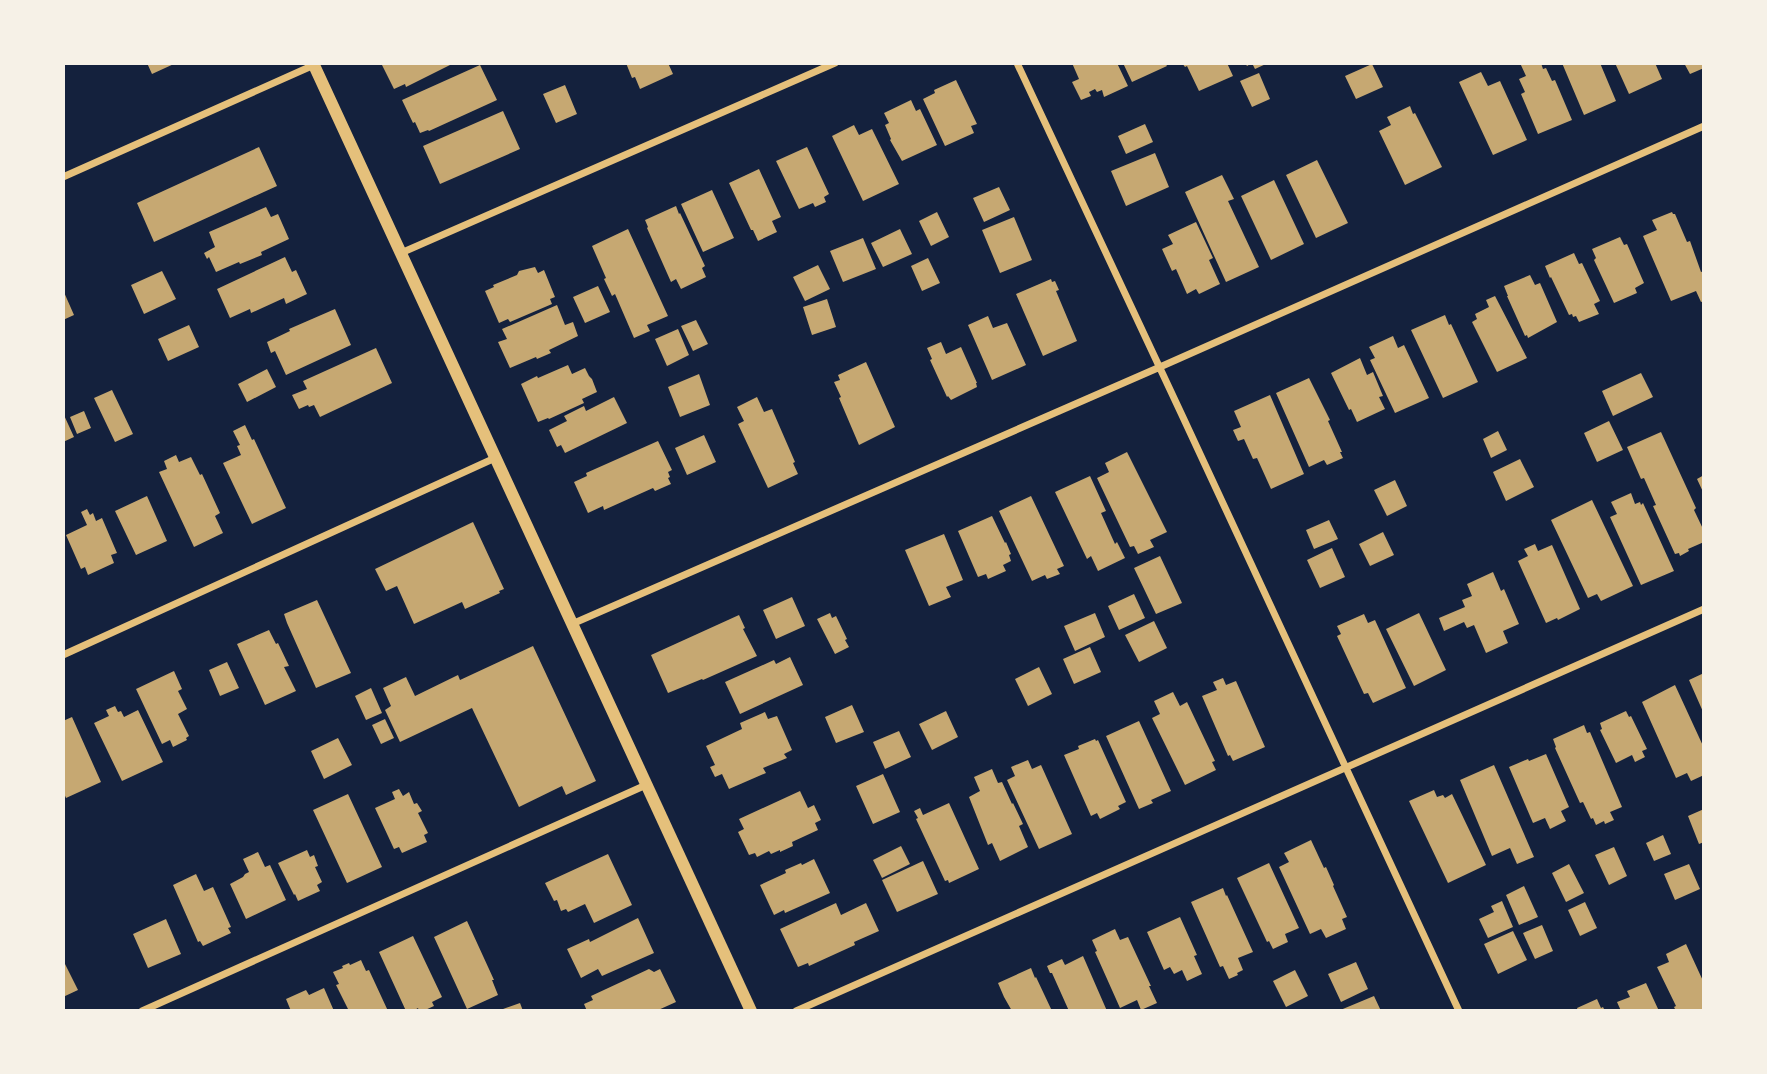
<svg xmlns="http://www.w3.org/2000/svg" width="1767" height="1074" font-family="'Fira Sans Condensed',sans-serif">
<style>
.building{fill:#c6a872}
.lines{fill:none;stroke-linecap:round;stroke-linejoin:round}
.minor{stroke:#e5c07b;stroke-width:7}
.tertiary{stroke:#e5c07b;stroke-width:12}
</style>
<rect width="100%" height="100%" fill="#14213d"/>
<path class="building" d="M 147,63 L 176,63 L 152,74 Z
M 381,63 L 454,63 L 406,87 L 405,84 L 394,89 Z
M 626,63 L 668,63 L 673,74 L 640,89 L 635,77 L 632,78 Z
M 1072,63 L 1117,63 L 1128,86 L 1104,97 L 1102,90 L 1097,92 L 1095,89 L 1089,92 L 1091,96 L 1081,100 L 1072,82 L 1079,79 Z
M 1123,63 L 1165,63 L 1167,66 L 1132,82 Z
M 1182,63 L 1227,63 L 1233,76 L 1199,91 L 1187,66 L 1185,67 Z
M 1245,63 L 1268,63 L 1255,69 L 1252,63 L 1247,66 Z
M 1520,63 L 1541,63 L 1543,69 L 1546,68 L 1552,81 L 1555,80 L 1572,120 L 1538,134 L 1521,94 L 1525,92 L 1519,79 L 1526,76 Z
M 1562,63 L 1600,63 L 1616,101 L 1584,115 Z
M 1615,63 L 1655,63 L 1662,79 L 1629,94 Z
M 1684,63 L 1704,63 L 1704,68 L 1690,74 Z
M 1372,64 L 1383,87 L 1356,99 L 1345,76 Z
M 480,65 L 497,100 L 429,131 L 428,130 L 420,133 L 415,122 L 413,123 L 402,100 Z
M 1481,72 L 1488,86 L 1500,81 L 1527,140 L 1493,155 L 1459,82 Z
M 1259,73 L 1270,99 L 1252,107 L 1240,81 Z
M 956,80 L 977,124 L 971,126 L 974,133 L 945,146 L 923,99 L 935,93 L 934,90 Z
M 565,85 L 577,114 L 556,123 L 543,94 Z
M 911,100 L 916,111 L 920,109 L 937,145 L 902,161 L 890,140 L 891,139 L 885,125 L 889,123 L 884,113 Z
M 1410,106 L 1413,114 L 1415,113 L 1442,167 L 1405,185 L 1379,131 L 1391,125 L 1387,117 Z
M 503,111 L 520,149 L 440,184 L 423,146 Z
M 1145,124 L 1153,142 L 1126,154 L 1118,136 Z
M 854,125 L 859,135 L 872,129 L 899,184 L 863,201 L 832,136 Z
M 259,147 L 277,186 L 154,242 L 137,203 Z
M 807,147 L 829,194 L 824,197 L 826,202 L 815,207 L 813,203 L 799,209 L 776,161 Z
M 1155,153 L 1169,187 L 1126,206 L 1111,171 Z
M 1317,160 L 1348,223 L 1316,238 L 1286,175 Z
M 759,169 L 781,217 L 772,221 L 777,232 L 758,241 L 753,230 L 751,230 L 729,183 Z
M 1222,175 L 1234,199 L 1228,201 L 1259,267 L 1226,282 L 1185,192 Z
M 1274,180 L 1304,244 L 1271,260 L 1241,196 Z
M 999,187 L 1010,210 L 984,222 L 973,198 Z
M 712,190 L 734,238 L 703,252 L 681,204 Z
M 676,206 L 679,214 L 680,213 L 705,266 L 702,268 L 706,277 L 681,289 L 676,279 L 671,282 L 647,228 L 648,227 L 645,220 Z
M 266,207 L 271,217 L 278,214 L 289,239 L 261,252 L 262,255 L 240,264 L 239,262 L 216,272 L 209,257 L 207,259 L 204,253 L 215,247 L 209,232 Z
M 937,212 L 949,237 L 931,246 L 919,221 Z
M 1672,212 L 1673,214 L 1675,214 L 1687,242 L 1690,241 L 1701,272 L 1704,271 L 1704,301 L 1701,302 L 1696,291 L 1671,301 L 1643,236 L 1657,230 L 1652,220 Z
M 1014,217 L 1032,260 L 1000,273 L 982,230 Z
M 1196,222 L 1213,258 L 1209,260 L 1220,284 L 1199,294 L 1196,289 L 1187,294 L 1176,269 L 1172,271 L 1162,249 L 1173,244 L 1168,235 Z
M 628,229 L 668,316 L 647,325 L 650,331 L 634,338 L 615,294 L 612,296 L 604,279 L 606,278 L 592,246 Z
M 900,229 L 912,254 L 883,267 L 871,243 Z
M 1620,237 L 1624,245 L 1627,244 L 1644,283 L 1635,288 L 1637,293 L 1614,303 L 1594,260 L 1596,258 L 1592,249 Z
M 863,238 L 876,269 L 843,282 L 830,251 Z
M 1574,253 L 1579,264 L 1582,263 L 1600,301 L 1594,304 L 1599,314 L 1579,322 L 1576,316 L 1573,317 L 1572,314 L 1569,315 L 1551,277 L 1550,278 L 1545,266 Z
M 285,257 L 292,272 L 296,270 L 307,294 L 286,304 L 284,298 L 251,313 L 250,309 L 230,318 L 217,289 Z
M 928,258 L 940,283 L 922,291 L 911,266 Z
M 818,265 L 830,289 L 805,301 L 793,277 Z
M 535,267 L 538,273 L 544,270 L 555,297 L 550,299 L 552,304 L 510,322 L 508,319 L 499,323 L 485,291 L 494,287 L 493,285 L 517,275 L 519,271 Z
M 162,271 L 176,299 L 144,314 L 131,285 Z
M 1530,275 L 1535,285 L 1540,283 L 1557,322 L 1528,338 L 1527,335 L 1525,336 L 1507,296 L 1508,296 L 1504,286 Z
M 1051,279 L 1052,282 L 1055,281 L 1059,290 L 1056,291 L 1077,341 L 1043,356 L 1016,294 Z
M 598,286 L 610,312 L 585,323 L 573,297 Z
M 63,290 L 74,315 L 63,320 Z
M 1495,296 L 1527,358 L 1497,372 L 1472,322 L 1477,319 L 1475,314 L 1489,307 L 1486,300 Z
M 827,299 L 836,327 L 812,335 L 803,307 Z
M 557,305 L 565,325 L 573,322 L 578,336 L 549,350 L 551,353 L 537,359 L 536,357 L 510,368 L 498,342 L 507,339 L 502,329 Z
M 335,309 L 351,345 L 286,375 L 275,351 L 271,353 L 267,342 L 290,331 L 289,329 Z
M 1445,315 L 1449,325 L 1451,324 L 1478,382 L 1443,398 L 1411,330 Z
M 988,316 L 993,328 L 1007,323 L 1026,365 L 992,380 L 968,325 Z
M 696,320 L 708,344 L 693,351 L 681,326 Z
M 189,325 L 199,347 L 168,361 L 158,339 Z
M 678,329 L 689,355 L 667,366 L 655,339 Z
M 1393,336 L 1398,348 L 1404,345 L 1429,398 L 1395,413 L 1370,360 L 1375,358 L 1369,347 Z
M 941,342 L 946,354 L 961,347 L 977,383 L 976,383 L 977,387 L 951,400 L 948,396 L 947,397 L 930,360 L 932,359 L 927,348 Z
M 376,348 L 392,383 L 320,417 L 314,405 L 309,407 L 308,405 L 299,409 L 292,395 L 307,389 L 303,381 Z
M 1360,358 L 1367,375 L 1373,372 L 1383,396 L 1379,397 L 1385,409 L 1357,422 L 1351,409 L 1349,410 L 1331,373 Z
M 866,362 L 895,427 L 859,445 L 839,398 L 841,397 L 834,382 L 840,380 L 838,375 Z
M 568,365 L 572,374 L 585,368 L 589,376 L 592,379 L 597,392 L 582,399 L 584,403 L 549,419 L 548,418 L 538,422 L 521,384 L 537,376 L 538,378 Z
M 267,369 L 276,387 L 247,402 L 238,384 Z
M 1641,373 L 1653,397 L 1613,416 L 1602,391 Z
M 699,374 L 710,405 L 680,417 L 668,387 Z
M 1309,378 L 1330,420 L 1328,421 L 1342,452 L 1340,452 L 1343,458 L 1327,465 L 1324,460 L 1309,467 L 1276,393 Z
M 112,390 L 133,434 L 115,442 L 94,398 Z
M 1270,395 L 1304,474 L 1271,489 L 1257,458 L 1253,459 L 1244,439 L 1238,441 L 1233,430 L 1241,427 L 1234,411 Z
M 614,397 L 627,423 L 565,453 L 561,445 L 557,447 L 549,430 L 567,421 L 564,416 L 584,406 L 586,411 Z
M 757,397 L 764,412 L 772,409 L 795,462 L 793,463 L 798,474 L 768,488 L 738,424 L 744,421 L 737,407 Z
M 84,411 L 91,428 L 77,434 L 70,417 Z
M 63,413 L 74,437 L 63,442 Z
M 1609,421 L 1623,450 L 1597,462 L 1584,433 Z
M 245,425 L 252,440 L 254,439 L 286,508 L 252,524 L 223,463 L 241,455 L 237,446 L 240,445 L 233,431 Z
M 1498,431 L 1507,450 L 1491,458 L 1483,439 Z
M 1661,432 L 1696,508 L 1694,510 L 1704,531 L 1704,542 L 1688,549 L 1689,551 L 1680,556 L 1679,553 L 1675,554 L 1653,506 L 1656,505 L 1644,478 L 1641,479 L 1627,447 Z
M 704,435 L 716,462 L 687,475 L 675,448 Z
M 658,441 L 672,470 L 668,472 L 670,477 L 668,478 L 671,484 L 655,491 L 653,488 L 604,510 L 603,506 L 588,513 L 574,482 L 587,476 L 586,473 Z
M 1127,452 L 1167,532 L 1150,540 L 1154,547 L 1138,554 L 1134,546 L 1130,547 L 1097,478 L 1109,472 L 1105,463 Z
M 176,455 L 179,462 L 191,457 L 200,475 L 202,474 L 220,513 L 215,516 L 223,533 L 194,547 L 159,472 L 167,469 L 164,461 Z
M 1520,459 L 1534,487 L 1506,501 L 1493,472 Z
M 1704,475 L 1704,494 L 1697,479 Z
M 1090,476 L 1106,511 L 1101,513 L 1115,544 L 1117,542 L 1125,558 L 1098,571 L 1091,556 L 1087,559 L 1055,492 Z
M 1395,480 L 1407,506 L 1387,516 L 1374,490 Z
M 1631,493 L 1635,504 L 1640,502 L 1641,505 L 1643,503 L 1674,571 L 1641,585 L 1610,517 L 1617,514 L 1611,502 Z
M 147,496 L 167,541 L 136,555 L 115,511 Z
M 1031,496 L 1064,566 L 1057,569 L 1060,574 L 1047,579 L 1045,575 L 1032,581 L 999,511 Z
M 1592,500 L 1633,586 L 1601,601 L 1597,594 L 1588,598 L 1551,520 Z
M 87,509 L 90,515 L 93,513 L 96,521 L 102,518 L 117,553 L 111,555 L 114,563 L 88,575 L 85,567 L 81,569 L 66,535 L 87,525 L 81,512 Z
M 992,516 L 1005,543 L 1006,542 L 1011,554 L 1009,555 L 1011,561 L 1003,565 L 1006,571 L 988,579 L 986,574 L 978,577 L 958,531 Z
M 1329,520 L 1338,539 L 1314,549 L 1306,530 Z
M 473,522 L 504,589 L 499,591 L 500,593 L 465,609 L 462,602 L 414,624 L 397,586 L 386,591 L 375,569 Z
M 1383,532 L 1394,555 L 1370,566 L 1359,544 Z
M 944,534 L 963,580 L 946,587 L 951,597 L 929,606 L 905,550 Z
M 1535,544 L 1538,551 L 1552,545 L 1580,609 L 1558,620 L 1557,618 L 1546,623 L 1518,561 L 1528,556 L 1524,549 Z
M 1332,548 L 1345,577 L 1320,588 L 1307,560 Z
M 1160,556 L 1182,603 L 1156,614 L 1134,568 Z
M 1493,572 L 1501,591 L 1504,589 L 1519,624 L 1503,631 L 1508,643 L 1486,653 L 1474,625 L 1467,628 L 1464,622 L 1444,631 L 1439,618 L 1465,607 L 1462,600 L 1472,596 L 1467,584 Z
M 1134,594 L 1145,618 L 1119,630 L 1108,606 Z
M 792,597 L 805,626 L 776,639 L 763,610 Z
M 317,600 L 351,673 L 316,688 L 287,623 L 284,614 Z
M 830,613 L 832,618 L 836,616 L 847,639 L 845,640 L 849,647 L 835,654 L 817,619 Z
M 1095,613 L 1105,637 L 1075,651 L 1064,626 Z
M 1419,613 L 1446,670 L 1414,686 L 1386,629 Z
M 1364,614 L 1368,623 L 1375,620 L 1406,688 L 1373,703 L 1368,693 L 1364,694 L 1337,636 L 1341,634 L 1337,626 Z
M 739,615 L 745,628 L 743,629 L 757,656 L 703,680 L 702,679 L 668,693 L 651,655 Z
M 1154,621 L 1167,648 L 1139,662 L 1125,635 Z
M 269,630 L 276,644 L 278,643 L 289,666 L 284,667 L 296,691 L 265,705 L 237,644 Z
M 533,646 L 596,781 L 566,795 L 562,786 L 519,807 L 472,708 L 400,742 L 385,710 L 391,706 L 383,688 L 406,677 L 415,696 L 458,675 L 460,680 Z
M 1090,647 L 1101,672 L 1074,684 L 1063,659 Z
M 790,657 L 803,685 L 740,714 L 725,682 L 774,660 L 776,664 Z
M 227,662 L 239,688 L 220,696 L 209,670 Z
M 1039,667 L 1052,694 L 1028,706 L 1015,679 Z
M 174,671 L 182,689 L 178,691 L 187,709 L 178,714 L 189,736 L 186,738 L 187,740 L 173,747 L 170,740 L 162,744 L 136,689 Z
M 1704,673 L 1704,714 L 1689,680 Z
M 1223,678 L 1226,685 L 1236,681 L 1265,747 L 1233,761 L 1230,755 L 1228,756 L 1202,696 L 1217,690 L 1213,682 Z
M 1675,685 L 1704,748 L 1704,775 L 1691,781 L 1687,773 L 1676,778 L 1642,702 Z
M 371,688 L 382,713 L 366,720 L 355,696 Z
M 1173,692 L 1180,706 L 1187,702 L 1215,761 L 1212,762 L 1216,770 L 1185,785 L 1152,718 L 1160,714 L 1154,701 Z
M 852,705 L 864,732 L 836,743 L 825,717 Z
M 115,706 L 118,712 L 121,711 L 124,717 L 138,710 L 163,762 L 122,781 L 94,723 L 109,716 L 106,710 Z
M 946,711 L 958,737 L 932,750 L 919,724 Z
M 1626,711 L 1629,717 L 1631,716 L 1647,749 L 1642,751 L 1645,757 L 1635,762 L 1632,755 L 1616,763 L 1600,730 L 1602,729 L 1600,723 Z
M 765,712 L 768,719 L 777,716 L 792,750 L 784,754 L 787,758 L 763,768 L 766,773 L 729,789 L 722,774 L 715,777 L 710,767 L 715,765 L 706,746 L 742,729 L 740,723 Z
M 72,717 L 101,782 L 66,798 L 63,791 L 63,721 Z
M 385,719 L 394,738 L 381,744 L 372,725 Z
M 1139,721 L 1171,791 L 1151,800 L 1153,803 L 1139,809 L 1106,736 Z
M 1584,725 L 1587,733 L 1590,732 L 1622,807 L 1610,812 L 1614,820 L 1605,824 L 1604,821 L 1596,825 L 1593,818 L 1591,819 L 1583,802 L 1580,803 L 1555,748 L 1556,747 L 1553,739 Z
M 899,731 L 911,757 L 885,769 L 873,742 Z
M 338,738 L 352,765 L 324,779 L 311,751 Z
M 1095,739 L 1096,741 L 1098,740 L 1126,802 L 1118,806 L 1120,809 L 1100,819 L 1097,813 L 1091,816 L 1064,755 L 1079,749 L 1078,746 Z
M 1546,754 L 1569,807 L 1561,811 L 1566,821 L 1550,829 L 1545,818 L 1533,823 L 1509,767 L 1528,759 L 1529,761 Z
M 1028,760 L 1032,769 L 1041,765 L 1072,834 L 1039,849 L 1007,780 L 1015,776 L 1011,767 Z
M 1494,765 L 1534,857 L 1517,864 L 1510,848 L 1492,856 L 1460,780 Z
M 992,769 L 998,783 L 1002,782 L 1012,804 L 1013,803 L 1023,824 L 1019,826 L 1028,847 L 1000,861 L 992,843 L 988,845 L 969,797 L 980,791 L 974,777 Z
M 883,774 L 900,812 L 873,824 L 856,786 Z
M 399,789 L 403,796 L 409,792 L 414,804 L 417,803 L 422,811 L 418,813 L 428,833 L 424,835 L 427,842 L 402,853 L 399,847 L 394,849 L 375,808 L 395,799 L 392,792 Z
M 1434,790 L 1437,797 L 1443,795 L 1445,798 L 1452,794 L 1486,865 L 1448,883 L 1409,801 Z
M 800,791 L 808,808 L 814,805 L 821,820 L 815,823 L 818,830 L 792,842 L 793,846 L 780,852 L 780,850 L 771,854 L 769,851 L 757,857 L 755,853 L 749,855 L 738,832 L 744,829 L 739,819 Z
M 348,794 L 382,867 L 347,883 L 313,810 Z
M 949,803 L 979,869 L 949,883 L 948,880 L 945,881 L 916,819 L 918,818 L 914,811 L 920,808 L 923,815 Z
M 1704,809 L 1704,842 L 1699,844 L 1688,816 Z
M 1663,835 L 1671,854 L 1654,861 L 1646,843 Z
M 1311,840 L 1324,868 L 1326,867 L 1334,885 L 1333,886 L 1347,917 L 1342,919 L 1346,929 L 1326,938 L 1321,929 L 1310,934 L 1279,867 L 1289,862 L 1284,853 Z
M 901,846 L 910,864 L 882,878 L 873,860 Z
M 1614,847 L 1627,876 L 1609,885 L 1595,855 Z
M 307,850 L 310,857 L 314,855 L 318,866 L 315,867 L 322,882 L 317,885 L 320,891 L 298,901 L 295,894 L 294,895 L 278,863 Z
M 258,852 L 265,867 L 270,865 L 286,900 L 246,919 L 230,884 L 243,877 L 245,874 L 249,872 L 243,859 Z
M 608,854 L 632,905 L 594,923 L 585,904 L 568,912 L 566,909 L 561,911 L 557,900 L 554,901 L 545,883 Z
M 814,859 L 830,893 L 785,913 L 784,910 L 774,915 L 760,885 L 786,873 L 785,870 L 801,863 L 802,865 Z
M 923,861 L 938,894 L 897,912 L 882,880 Z
M 1269,863 L 1299,928 L 1285,934 L 1288,942 L 1273,949 L 1269,941 L 1267,942 L 1237,878 Z
M 1569,864 L 1584,893 L 1566,902 L 1552,873 Z
M 1689,864 L 1700,889 L 1675,900 L 1664,874 Z
M 196,874 L 204,891 L 213,887 L 231,927 L 228,928 L 231,933 L 203,946 L 200,941 L 198,942 L 173,885 Z
M 1524,886 L 1538,917 L 1519,925 L 1506,895 Z
M 1223,888 L 1226,896 L 1227,895 L 1253,952 L 1238,958 L 1243,970 L 1237,973 L 1238,975 L 1229,979 L 1223,966 L 1220,967 L 1191,902 Z
M 1502,901 L 1513,927 L 1488,938 L 1479,919 L 1494,912 L 1491,906 Z
M 1585,902 L 1597,928 L 1580,936 L 1568,910 Z
M 836,903 L 841,915 L 866,903 L 879,931 L 854,942 L 855,945 L 809,966 L 808,963 L 798,967 L 780,929 Z
M 1180,917 L 1197,955 L 1194,956 L 1202,974 L 1187,981 L 1182,970 L 1174,974 L 1170,967 L 1164,970 L 1147,932 Z
M 638,918 L 654,953 L 602,976 L 598,969 L 581,978 L 567,949 L 589,939 L 590,942 Z
M 166,919 L 181,954 L 148,968 L 133,934 Z
M 467,921 L 494,980 L 492,980 L 498,995 L 467,1009 L 434,937 Z
M 1542,925 L 1553,951 L 1535,959 L 1523,933 Z
M 1115,929 L 1120,940 L 1128,937 L 1151,986 L 1149,986 L 1157,1003 L 1141,1010 L 1137,1000 L 1120,1008 L 1095,952 L 1097,951 L 1092,940 Z
M 1513,931 L 1527,960 L 1498,974 L 1484,944 Z
M 413,936 L 442,997 L 432,1002 L 434,1006 L 423,1011 L 419,1011 L 418,1008 L 413,1011 L 406,1011 L 379,952 Z
M 1686,944 L 1704,983 L 1704,1011 L 1676,1011 L 1674,1007 L 1676,1006 L 1657,967 L 1669,962 L 1666,954 Z
M 1083,956 L 1107,1011 L 1069,1011 L 1052,973 L 1050,973 L 1047,966 L 1062,959 L 1065,965 Z
M 63,960 L 78,990 L 63,997 Z
M 361,960 L 366,971 L 369,970 L 388,1011 L 349,1011 L 336,985 L 339,984 L 333,972 L 343,968 L 342,966 L 349,963 L 350,965 Z
M 1356,962 L 1368,989 L 1341,1002 L 1328,974 Z
M 1031,968 L 1035,978 L 1036,977 L 1052,1011 L 1012,1011 L 1004,997 L 998,983 Z
M 649,969 L 654,972 L 660,969 L 676,1002 L 656,1011 L 587,1011 L 584,1004 L 593,1000 L 591,996 Z
M 1295,970 L 1308,996 L 1286,1007 L 1273,981 Z
M 1646,983 L 1659,1011 L 1621,1011 L 1617,1002 L 1630,997 L 1627,991 Z
M 324,988 L 334,1011 L 291,1011 L 286,999 L 306,990 L 309,995 Z
M 1374,996 L 1381,1011 L 1338,1011 Z
M 1597,999 L 1601,1008 L 1603,1007 L 1605,1011 L 1578,1011 L 1577,1008 Z
M 520,1003 L 523,1011 L 504,1011 L 503,1009 Z"/>
<g class="lines">
<path class="minor" d="M 1017,63 L 1181,413 L 1459,1011
M 63,177 L 314,65
M 401,253 L 835,63
M 572,624 L 1160,367 L 1704,126
M 63,655 L 495,458
M 142,1011 L 646,785
M 796,1011 L 1704,609"/>
<path class="tertiary" d="M 313,63 L 751,1011"/>
</g>
<rect width="1767" height="1074" fill="none" stroke="#f6f1e7" stroke-width="130"/>
</svg>
